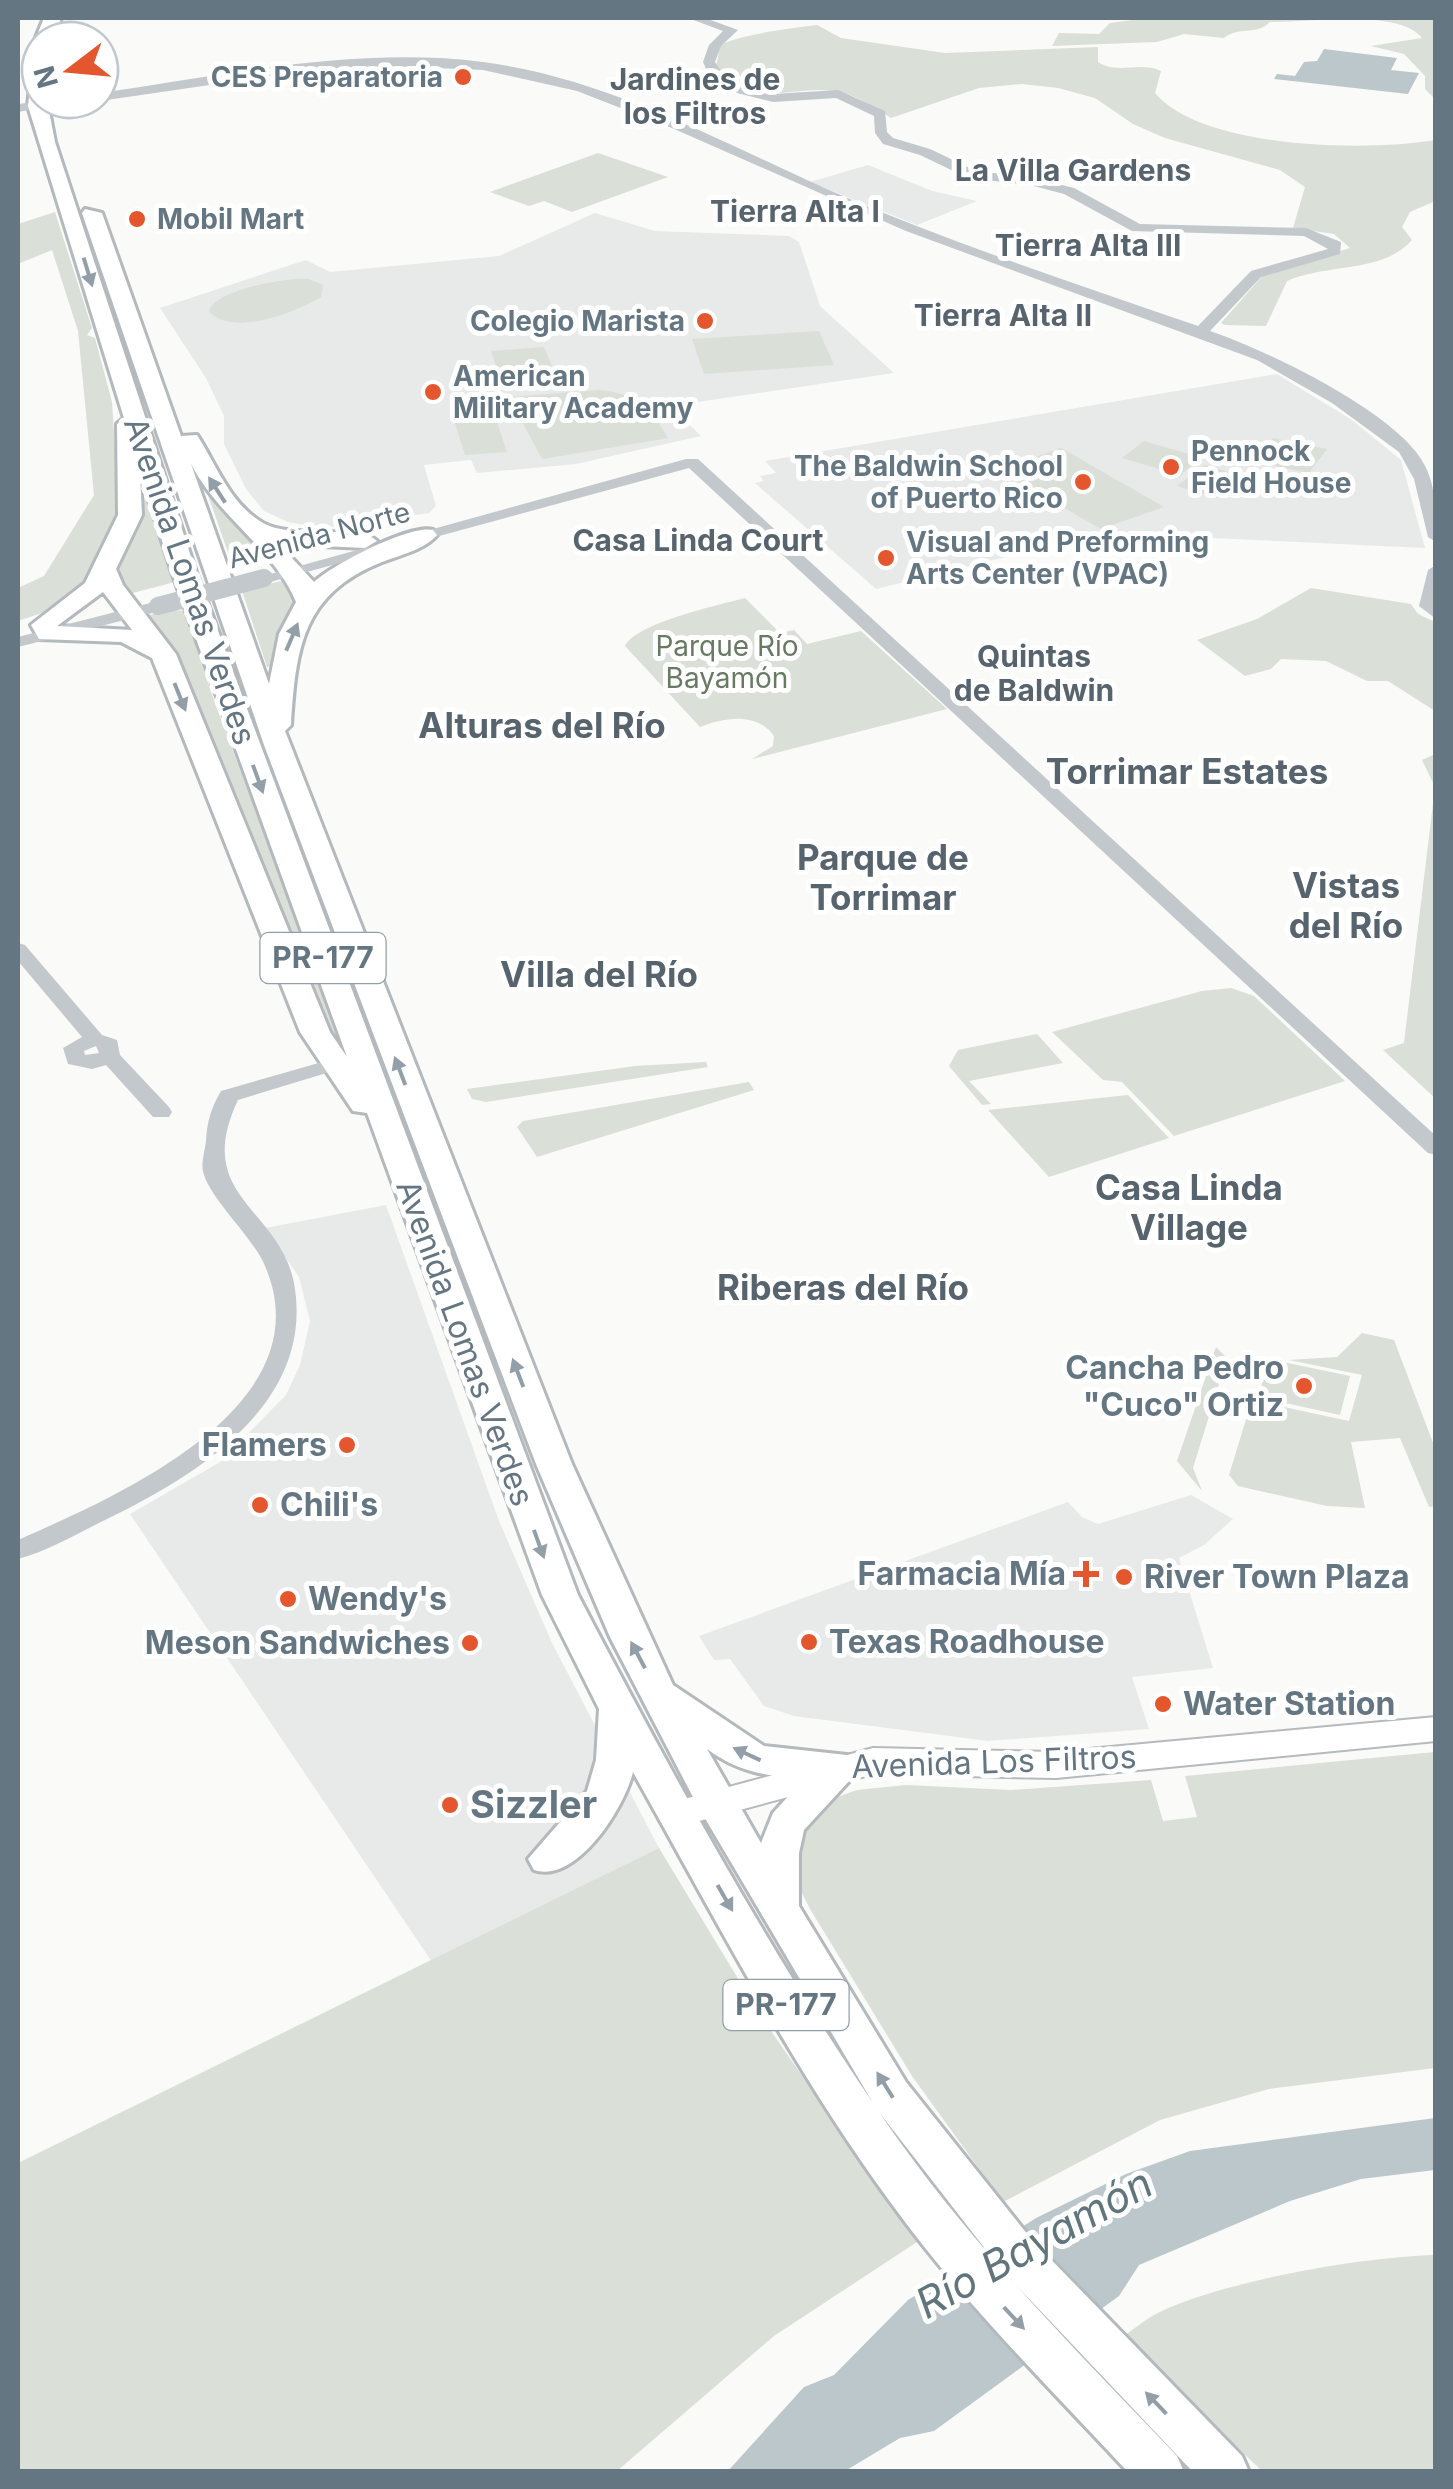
<svg xmlns="http://www.w3.org/2000/svg" width="1453" height="2489" font-family="Inter,sans-serif">
<style>
.built{fill:#e8e9e9}
.green{fill:#dadfd7}
.water{fill:#bbc7cb}
.lines{fill:none;stroke-linecap:round;stroke-linejoin:round}
.major-casing{stroke:#b5babe;stroke-width:4}
.highway-casing{stroke:#b4b9bd;stroke-width:6}
.minor{fill:#c3c8cc;fill-rule:evenodd}
.major{fill:#fff;fill-rule:evenodd}
.highway{fill:#fff;fill-rule:evenodd}
.minor-bridge{stroke:#c3c8cc;stroke-width:18}
.oneway{fill:#939fa8}
.poi-dot{fill:#e4572e;stroke:#fff;stroke-width:4}
.labels{text-anchor:middle;stroke-width:10;stroke-linejoin:round;paint-order:stroke}
.far-poi-label{font-size:28px;font-weight:bold;fill:#657683;stroke:#fff;text-anchor:start}
.far-street-label{font-size:28px;fill:#657683;stroke:#fff}
.far-park-label{font-size:28px;fill:#687a64;stroke:#fff}
.far-neighbourhood-label{font-size:30px;font-weight:bold;fill:#57646e;stroke:#fff}
.shield{fill:#fff;stroke:#939fa8;stroke-width:2.5}
.shield-label{font-size:30px;font-weight:bold;fill:#657683}
.street-label{font-size:32px;fill:#657683;stroke:#fff}
.poi-label{font-size:32px;font-weight:bold;fill:#657683;stroke:#fff;text-anchor:start}
.neighbourhood-label{font-size:35px;font-weight:bold;fill:#57646e;stroke:#fff}
.near-poi-label{font-size:38px;font-weight:bold;fill:#657683;stroke:#fff;text-anchor:start}
.near-water-label{font-size:42px;font-style:italic;fill:#60757c;stroke:#fff}
</style>
<rect width="100%" height="100%" fill="#fafaf8"/>
<path class="built" d="M 868,165 L 932,191 L 977,201 L 917,225 L 810,182 Z
M 595,213 L 655,231 L 789,236 L 799,242 L 820,306 L 894,373 L 670,406 L 701,436 L 576,464 L 477,473 L 471,460 L 424,465 L 436,506 L 429,513 L 321,528 L 288,522 L 264,511 L 246,489 L 224,444 L 224,416 L 206,378 L 160,308 L 306,260 L 330,272 L 499,256 Z
M 1277,374 L 1352,420 L 1401,460 L 1425,548 L 1104,533 L 876,589 L 755,483 L 764,481 L 760,476 L 776,473 L 765,461 Z
M 386,1205 L 499,1521 L 552,1643 L 659,1848 L 432,1962 L 130,1514 L 220,1462 L 286,1395 L 300,1365 L 310,1321 L 299,1277 L 265,1228 Z
M 1191,1495 L 1233,1519 L 1204,1545 L 1179,1558 L 1213,1668 L 1132,1677 L 1149,1729 L 988,1741 L 794,1716 L 764,1706 L 730,1659 L 714,1660 L 699,1636 L 1068,1502 L 1082,1517 L 1098,1524 Z"/>
<path class="green" d="M 1147,18 L 1435,18 L 1435,99 L 1425,89 L 1425,76 L 1404,54 L 1371,46 L 1422,38 C 1398,8 1306,23 1270,22 C 1256,36 1238,26 1224,38 L 1184,34 L 1157,42 L 1052,46 L 1059,33 L 1099,34 L 1110,23 Z
M 817,25 L 841,38 L 945,53 L 1098,47 L 1098,62 C 1118,75 1140,61 1161,71 L 1155,93 C 1202,149 1367,152 1435,140 L 1435,201 L 1410,212 L 1402,227 L 1412,240 C 1382,274 1327,263 1287,281 L 1266,326 L 1225,325 L 1221,323 L 1264,274 L 1350,248 L 1334,234 L 1293,228 L 1305,187 L 1280,170 L 1165,138 L 1133,124 L 1095,98 L 1058,88 L 1022,84 L 979,88 L 891,118 C 873,106 855,94 834,91 C 789,85 749,112 716,67 L 720,46 C 731,36 797,27 817,25 Z
M 598,153 L 668,177 L 572,212 L 544,201 L 529,206 L 490,192 Z
M 55,212 L 92,328 L 87,335 L 95,338 L 112,402 L 119,515 L 82,591 L 51,610 L 18,621 L 18,588 L 44,576 L 94,495 L 78,331 L 52,250 L 18,264 L 18,224 Z
M 309,279 L 323,285 L 321,297 C 296,312 232,338 209,311 C 215,290 287,277 309,279 Z
M 819,331 L 834,365 L 704,374 L 692,339 Z
M 544,347 L 552,366 L 498,371 L 491,351 Z
M 599,390 C 636,393 650,407 668,438 L 542,459 L 509,397 Z
M 492,407 L 507,452 L 465,455 L 451,411 Z
M 1273,438 L 1327,449 L 1309,473 L 1255,462 Z
M 1144,441 L 1202,458 L 1180,475 L 1122,458 Z
M 1061,448 L 1164,507 L 1101,529 L 998,470 Z
M 1205,465 L 1245,477 L 1217,498 L 1177,486 Z
M 139,468 L 175,582 L 125,595 L 114,570 Z
M 201,475 L 223,511 L 271,558 L 233,567 Z
M 292,578 L 296,606 L 271,667 L 267,667 L 242,591 Z
M 1311,588 L 1411,604 L 1418,614 L 1435,622 L 1435,711 L 1388,681 L 1367,681 L 1326,661 L 1281,659 L 1271,669 L 1245,676 L 1197,640 L 1257,619 Z
M 745,598 L 780,633 L 794,630 L 807,644 L 861,631 L 947,709 L 752,759 L 773,746 L 774,736 C 757,712 725,717 700,727 L 625,646 C 636,623 719,605 745,598 Z
M 173,610 L 186,611 L 211,692 L 351,1067 L 325,1029 L 144,616 Z
M 1435,754 L 1435,1098 L 1383,1050 L 1404,1043 L 1435,787 L 1422,760 Z
M 1231,988 L 1254,996 L 1345,1081 L 1174,1136 L 1122,1082 L 1103,1080 L 1052,1032 L 1202,991 Z
M 1037,1034 L 1063,1063 L 969,1081 L 991,1104 L 982,1105 L 949,1066 L 958,1050 Z
M 706,1062 L 708,1067 L 486,1102 L 472,1099 L 467,1089 L 635,1066 Z
M 749,1082 L 754,1090 L 537,1157 L 517,1127 L 523,1121 Z
M 1128,1095 L 1169,1138 L 1049,1177 L 988,1110 Z
M 1362,1333 L 1394,1340 L 1435,1448 L 1435,1506 L 1429,1507 L 1400,1438 L 1351,1442 L 1365,1508 L 1327,1506 L 1238,1486 L 1229,1475 L 1252,1400 L 1349,1421 L 1362,1375 L 1289,1360 L 1337,1357 Z
M 1216,1347 L 1227,1358 L 1193,1468 L 1202,1491 L 1177,1461 Z
M 1269,1359 L 1350,1376 L 1340,1415 L 1258,1397 Z
M 1435,1752 L 1435,2068 L 1269,2089 L 1160,2120 L 1003,2202 L 912,2076 L 810,1909 L 793,1875 L 794,1841 L 829,1800 L 857,1790 L 906,1785 L 1011,1790 L 1151,1780 L 1163,1821 L 1197,1817 L 1185,1776 Z
M 659,1848 L 760,2015 L 917,2242 L 774,2336 L 617,2471 L 18,2471 L 18,2163 Z
M 1435,2255 L 1435,2471 L 1262,2471 L 1123,2337 C 1135,2328 1148,2317 1162,2311 C 1229,2280 1362,2257 1435,2255 Z"/>
<path class="water" d="M 1324,49 L 1397,58 L 1391,70 L 1419,73 L 1408,94 L 1274,79 L 1277,74 L 1295,76 L 1304,62 L 1317,61 Z
M 1435,2118 L 1435,2170 L 1361,2179 L 1290,2201 L 1139,2265 L 1119,2296 L 934,2431 L 900,2438 L 845,2471 L 727,2472 L 804,2387 L 834,2375 L 908,2300 L 1036,2218 L 1126,2174 L 1190,2151 Z"/>
<g class="lines">
<g class="major-casing">
<path id="major" d="M 1436,1717 L 1436,1741 L 1056,1778 L 873,1774 L 677,1827 L 665,1823 L 660,1814 L 665,1805 L 677,1801 L 873,1748 L 1056,1752 Z"/>
</g>
<g class="highway-casing">
<path id="highway" d="M 44,18 L 61,18 L 53,40 L 40,40 L 40,44 L 35,40 Z
M 40,72 L 40,100 L 47,100 L 55,142 L 196,572 L 578,1595 C 669,1769 763,1941 873,2103 L 696,1803 L 610,1637 L 536,1464 L 264,745 L 82,213 L 85,209 L 102,213 L 181,436 L 197,435 C 217,466 230,504 263,523 C 293,540 361,524 377,541 L 365,548 L 279,544 L 314,582 C 332,565 410,524 433,530 L 437,535 C 424,550 400,555 382,562 C 302,594 296,648 291,725 L 285,731 L 572,1464 L 673,1685 L 764,1746 L 856,1756 L 862,1767 L 804,1830 L 799,1853 L 799,1906 L 906,2082 L 1032,2240 L 1242,2456 L 1249,2472 L 1193,2472 L 1000,2268 L 879,2112 C 965,2239 1072,2346 1177,2456 L 1184,2472 L 1128,2472 C 1047,2385 961,2300 891,2203 C 792,2068 715,1918 633,1772 C 624,1809 576,1884 534,1870 L 528,1859 L 587,1791 L 596,1760 L 599,1709 L 542,1595 L 367,1113 L 353,1111 L 300,1032 L 152,658 L 121,642 L 39,639 L 31,625 L 85,583 L 118,515 L 117,424 L 124,418 L 28,106 L 31,77 ZM 191,464 C 219,518 275,550 296,602 L 279,634 L 269,684 ZM 140,472 L 172,572 L 347,1057 L 330,1032 L 176,654 L 123,585 L 116,569 L 142,515 ZM 103,592 L 132,630 L 57,626 ZM 707,1749 C 738,1772 766,1776 804,1779 L 773,1813 L 761,1843 Z"/>
</g>
<path class="minor" d="M 688,18 L 705,18 L 738,30 L 721,46 L 715,62 L 729,83 L 773,94 L 838,90 L 885,111 L 887,132 L 893,138 L 930,149 L 976,171 L 1030,177 L 1074,188 L 1140,224 L 1306,228 L 1341,242 L 1340,254 L 1261,277 L 1210,331 C 1266,350 1389,409 1421,459 C 1437,483 1436,514 1436,542 L 1428,537 L 1414,479 L 1399,452 L 1332,403 L 1257,360 L 906,231 L 672,128 L 577,91 L 483,70 L 387,66 L 291,73 L 100,101 L 97,100 L 100,100 L 100,93 C 225,75 356,46 483,62 C 614,79 731,148 850,199 C 964,247 1082,286 1198,326 L 1251,271 L 1328,249 L 1304,236 L 1132,231 L 1064,194 L 1030,185 L 968,178 L 920,155 L 883,144 L 875,133 L 874,116 L 836,98 L 773,102 L 721,89 L 710,78 L 703,62 L 709,45 L 723,31 Z
M 51,100 L 86,100 L 18,112 L 18,104 Z
M 686,459 L 698,459 L 1436,1136 L 1436,1155 L 1428,1153 L 689,468 L 270,582 L 258,582 L 256,578 Z
M 1436,565 L 1436,619 L 1419,606 L 1428,570 Z
M 158,601 L 166,606 L 164,610 L 18,647 L 18,637 Z
M 18,943 L 25,945 L 102,1035 L 117,1040 L 120,1055 L 169,1107 L 172,1112 L 169,1117 L 153,1117 L 106,1065 L 92,1069 L 68,1064 L 63,1048 L 82,1037 L 18,961 ZM 96,1046 L 99,1053 L 85,1055 L 84,1051 Z
M 336,1058 L 343,1060 L 346,1064 L 343,1068 L 238,1100 C 192,1197 279,1207 294,1283 C 316,1404 195,1477 101,1522 C 74,1535 46,1552 18,1559 L 18,1540 C 115,1497 326,1407 265,1266 C 253,1237 208,1197 203,1171 C 201,1163 205,1150 206,1141 C 207,1122 211,1108 221,1091 Z"/>
<use href="#major" class="major"/>
<use href="#highway" class="highway"/>
<path class="minor-bridge" d="M 158,606 L 264,578"/>
</g>
<defs><path id="oneway-solid" d="M-6-.8H1V-3.2L6.5 0L1 3.2V.8H-6Z" transform="scale(2.5)"/></defs>
<g class="oneway">
<use href="#oneway-solid" transform="translate(88 272) rotate(73)"/>
<use href="#oneway-solid" transform="translate(217 490) rotate(-123)"/>
<use href="#oneway-solid" transform="translate(292 637) rotate(-67)"/>
<use href="#oneway-solid" transform="translate(180 697) rotate(68)"/>
<use href="#oneway-solid" transform="translate(258 779) rotate(70)"/>
<use href="#oneway-solid" transform="translate(400 1071) rotate(-111)"/>
<use href="#oneway-solid" transform="translate(518 1373) rotate(-111)"/>
<use href="#oneway-solid" transform="translate(539 1544) rotate(70)"/>
<use href="#oneway-solid" transform="translate(638 1655) rotate(-118)"/>
<use href="#oneway-solid" transform="translate(747 1754) rotate(-155)"/>
<use href="#oneway-solid" transform="translate(725 1898) rotate(60)"/>
<use href="#oneway-solid" transform="translate(885 2085) rotate(-122)"/>
<use href="#oneway-solid" transform="translate(1014 2318) rotate(47)"/>
<use href="#oneway-solid" transform="translate(1156 2403) rotate(-134)"/>
</g>
<g class="poi-dot">
<circle cx="463" cy="77" r="10"/>
<circle cx="137" cy="219" r="10"/>
<circle cx="705" cy="321" r="10"/>
<circle cx="433" cy="392" r="10"/>
<circle cx="1171" cy="467" r="10"/>
<circle cx="1083" cy="482" r="10"/>
<circle cx="886" cy="558" r="10"/>
<circle cx="1304" cy="1386" r="10"/>
<circle cx="347" cy="1445" r="10"/>
<circle cx="260" cy="1505" r="10"/>
<path d="M1081 1559h10v10h10v10h-10v10h-10v-10h-10v-10h10z"/>
<circle cx="1124" cy="1577" r="10"/>
<circle cx="288" cy="1599" r="10"/>
<circle cx="809" cy="1642" r="10"/>
<circle cx="470" cy="1643" r="10"/>
<circle cx="1163" cy="1704" r="10"/>
<circle cx="450" cy="1805" r="10"/>
</g>
<g class="labels">
<g class="far-poi-label">
<text x="443" y="87" text-anchor="end">CES Preparatoria</text>
<text x="157" y="229">Mobil Mart</text>
<text x="685" y="331" text-anchor="end">Colegio Marista</text>
<text x="453" y="386">American<tspan x="453" dy="32">Military Academy</tspan></text>
<text x="1191" y="461">Pennock<tspan x="1191" dy="32">Field House</tspan></text>
<text x="1063" y="476" text-anchor="end">The Baldwin School<tspan x="1063" dy="32">of Puerto Rico</tspan></text>
<text x="906" y="552">Visual and Preforming<tspan x="906" dy="32">Arts Center (VPAC)</tspan></text>
</g>
<g class="far-street-label">
<text transform="translate(319 535) rotate(-15)" y="10">Avenida Norte</text>
</g>
<g class="far-park-label">
<text x="727" y="656">Parque Río<tspan x="727" dy="32">Bayamón</tspan></text>
</g>
<g class="far-neighbourhood-label">
<text x="695" y="90">Jardines de<tspan x="695" dy="34">los Filtros</tspan></text>
<text x="1073" y="181">La Villa Gardens</text>
<text x="795" y="222">Tierra Alta I</text>
<text x="1088" y="256">Tierra Alta III</text>
<text x="1003" y="326">Tierra Alta II</text>
<text x="698" y="551">Casa Linda Court</text>
<text x="1034" y="667">Quintas<tspan x="1034" dy="34">de Baldwin</tspan></text>
</g>
<g class="shield">
<rect x="260.5" y="933" width="125" height="50" rx="8"/>
<rect x="723.5" y="1980" width="125" height="50" rx="8"/>
</g>
<g class="shield-label">
<text x="323" y="968">PR-177</text>
<text x="786" y="2015">PR-177</text>
</g>
<g class="street-label">
<text transform="translate(190 581) rotate(71)" y="11">Avenida Lomas Verdes</text>
<text transform="translate(465 1343) rotate(70)" y="11">Avenida Lomas Verdes</text>
<text transform="translate(994 1762) rotate(-2)" y="11">Avenida Los Filtros</text>
</g>
<g class="poi-label">
<text x="1284" y="1379" text-anchor="end">Cancha Pedro<tspan x="1284" dy="37">"Cuco" Ortiz</tspan></text>
<text x="327" y="1456" text-anchor="end">Flamers</text>
<text x="280" y="1516">Chili's</text>
<text x="1066" y="1585" text-anchor="end">Farmacia Mía</text>
<text x="1144" y="1588">River Town Plaza</text>
<text x="308" y="1610">Wendy's</text>
<text x="829" y="1653">Texas Roadhouse</text>
<text x="450" y="1654" text-anchor="end">Meson Sandwiches</text>
<text x="1183" y="1715">Water Station</text>
</g>
<g class="neighbourhood-label">
<text x="542" y="738">Alturas del Río</text>
<text x="1187" y="784">Torrimar Estates</text>
<text x="883" y="870">Parque de<tspan x="883" dy="40">Torrimar</tspan></text>
<text x="1346" y="898">Vistas<tspan x="1346" dy="40">del Río</tspan></text>
<text x="599" y="987">Villa del Río</text>
<text x="1189" y="1200">Casa Linda<tspan x="1189" dy="40">Village</tspan></text>
<text x="843" y="1300">Riberas del Río</text>
</g>
<g class="near-poi-label">
<text x="470" y="1818">Sizzler</text>
</g>
<g class="near-water-label">
<text transform="translate(1034 2243) rotate(-29)" y="15">Río Bayamón</text>
</g>
</g>
<rect width="1453" height="2489" fill="none" stroke="#657683" stroke-width="40"/>
<g transform="translate(70 70) rotate(254)"><circle r="48" fill="#ffffff" stroke="#c1c8cd" stroke-width="2.5"/>
<path d="M0-8L18 38L0 25L-18 38Z" fill="#e4572e"/>
<text y="-15" font-size="28" font-weight="bold" text-anchor="middle" fill="#657683">N</text>
</g>
</svg>
